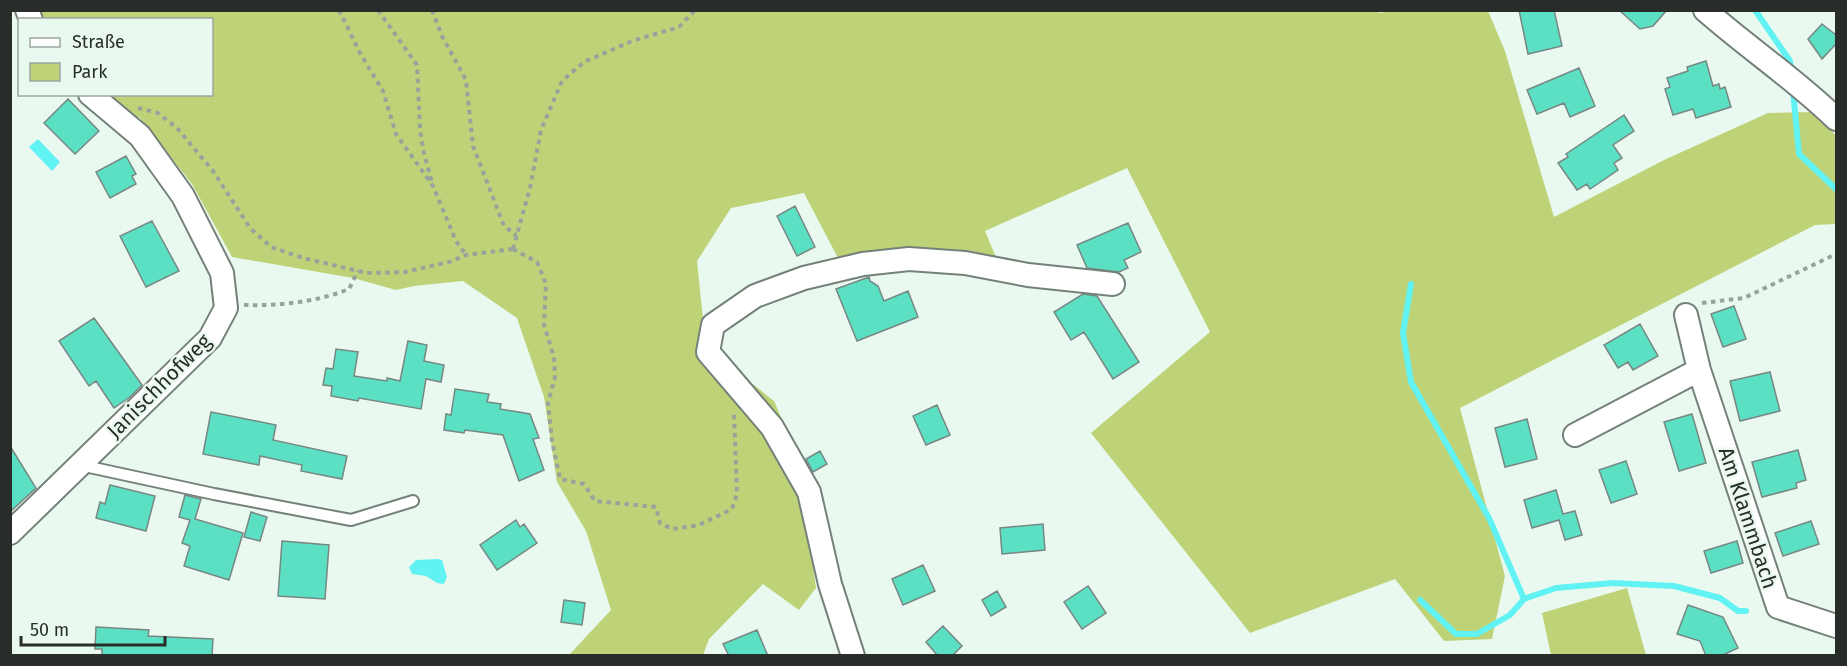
<svg xmlns="http://www.w3.org/2000/svg" width="1847" height="666" font-family="'Fira Sans',sans-serif">
<style>
.green{fill:#bed378}
.water{fill:#61f2f3}
.lines{fill:none;stroke-linecap:round;stroke-linejoin:round}
.stream{stroke:#61f2f3;stroke-width:6}
.building{fill:#5ce0c4;stroke:#778783;stroke-width:1.5}
.lane-casing{stroke:#748179;stroke-width:14}
.street-casing{stroke:#748179;stroke-width:26}
.path{stroke:#99a39c;stroke-width:4;stroke-dasharray:4.5 4.5;stroke-linecap:butt}
.lane{stroke:#fff;stroke-width:10}
.street{stroke:#fff;stroke-width:22}
.labels{text-anchor:middle;stroke-width:5;stroke-linejoin:round;paint-order:stroke}
.street-label{font-size:21px;fill:#282d2a;stroke:#eaf9ef}
</style>
<rect width="100%" height="100%" fill="#eaf9ef"/>
<path class="green" d="M 1378,10 L 1379,13 L 1396,10 L 1488,11 L 1505,51 L 1554,217 L 1664,160 L 1768,113 L 1814,112 L 1836,136 L 1836,224 L 1815,225 L 1460,408 L 1505,576 L 1492,639 L 1444,641 L 1395,579 L 1250,633 L 1091,433 L 1210,332 L 1127,168 L 985,231 L 998,262 L 839,260 L 804,193 L 731,208 L 697,261 L 705,338 L 730,366 L 774,401 L 798,456 L 816,588 L 799,610 L 763,584 L 709,639 L 703,655 L 569,655 L 611,610 L 586,531 L 557,482 L 544,397 L 517,318 L 463,281 L 414,286 L 396,290 L 353,278 L 232,257 L 192,184 L 140,118 L 103,105 L 90,95 L 212,94 L 212,20 L 43,19 L 39,11 Z
M 1627,588 L 1646,655 L 1551,655 L 1542,613 Z"/>
<path class="water" d="M 38,139 L 60,162 L 52,171 L 29,147 Z
M 437,559 L 442,560 L 447,577 L 444,584 L 437,583 L 426,576 L 412,574 L 409,567 L 416,560 Z"/>
<g class="lines">
<path class="stream" d="M 1755,10 L 1790,61 L 1791,71
M 1793,90 L 1799,154 L 1836,189
M 1411,284 L 1403,333 L 1411,382 L 1489,518 L 1524,599 L 1556,588 L 1613,583 L 1674,586 L 1720,598 L 1738,611 L 1746,611
M 1420,600 L 1456,634 L 1477,634 L 1510,615 L 1524,599"/>
</g>
<path class="building" d="M 1519,10 L 1554,10 L 1562,46 L 1528,54 Z
M 1619,10 L 1667,10 L 1653,26 L 1640,29 Z
M 1822,24 L 1836,35 L 1836,44 L 1822,59 L 1808,39 Z
M 1706,61 L 1713,86 L 1719,84 L 1720,89 L 1725,87 L 1731,107 L 1696,118 L 1693,109 L 1673,115 L 1665,89 L 1670,87 L 1667,78 L 1688,71 L 1687,67 Z
M 1579,68 L 1595,106 L 1570,117 L 1564,103 L 1537,114 L 1527,90 Z
M 68,99 L 99,131 L 75,154 L 44,123 Z
M 1624,115 L 1634,131 L 1613,145 L 1622,158 L 1614,163 L 1618,170 L 1590,189 L 1587,184 L 1577,190 L 1558,163 L 1568,157 L 1566,154 Z
M 126,156 L 136,174 L 132,176 L 136,184 L 110,198 L 96,172 Z
M 795,206 L 815,247 L 797,256 L 777,216 Z
M 152,221 L 179,271 L 146,287 L 120,236 Z
M 1128,223 L 1141,252 L 1124,260 L 1128,268 L 1119,272 L 1087,268 L 1077,245 Z
M 869,277 L 870,281 L 878,286 L 884,301 L 908,291 L 918,317 L 857,341 L 836,289 Z
M 1083,294 L 1097,296 L 1139,362 L 1113,379 L 1084,332 L 1071,340 L 1054,312 Z
M 1734,306 L 1746,339 L 1723,347 L 1711,314 Z
M 94,318 L 142,385 L 130,397 L 114,408 L 96,381 L 89,386 L 59,341 Z
M 1640,324 L 1658,356 L 1633,370 L 1628,362 L 1618,368 L 1604,345 Z
M 408,341 L 427,345 L 424,361 L 444,365 L 441,382 L 426,379 L 421,409 L 359,398 L 358,401 L 331,396 L 332,386 L 323,385 L 326,368 L 333,369 L 336,349 L 358,352 L 354,376 L 387,381 L 387,378 L 400,381 Z
M 1770,372 L 1780,411 L 1740,421 L 1730,381 Z
M 455,389 L 489,394 L 487,402 L 501,404 L 500,409 L 530,414 L 539,438 L 533,439 L 544,470 L 519,481 L 503,435 L 465,430 L 464,433 L 444,430 L 446,414 L 451,415 Z
M 937,405 L 950,435 L 926,445 L 913,416 Z
M 211,412 L 276,425 L 273,440 L 347,456 L 342,479 L 301,471 L 302,465 L 260,456 L 259,465 L 203,454 Z
M 1692,414 L 1706,463 L 1679,471 L 1664,422 Z
M 1527,419 L 1537,459 L 1505,467 L 1495,428 Z
M 10,446 L 36,488 L 10,512 Z
M 1798,450 L 1806,480 L 1796,483 L 1797,488 L 1762,497 L 1752,462 Z
M 820,451 L 827,464 L 813,472 L 806,459 Z
M 1626,461 L 1637,494 L 1611,503 L 1599,470 Z
M 110,485 L 155,496 L 146,531 L 96,518 L 100,502 L 105,504 Z
M 1556,490 L 1563,514 L 1575,511 L 1582,535 L 1565,540 L 1559,520 L 1532,528 L 1524,500 Z
M 185,495 L 201,499 L 195,519 L 243,533 L 229,580 L 184,566 L 190,546 L 182,543 L 190,520 L 179,517 Z
M 251,512 L 267,517 L 260,541 L 244,537 Z
M 516,520 L 520,527 L 524,524 L 537,543 L 497,570 L 480,545 Z
M 1811,521 L 1819,544 L 1783,556 L 1775,533 Z
M 1043,524 L 1045,550 L 1002,554 L 1000,528 Z
M 282,541 L 329,545 L 325,599 L 278,596 Z
M 1737,541 L 1743,563 L 1711,573 L 1704,551 Z
M 923,565 L 935,591 L 903,605 L 892,579 Z
M 1088,586 L 1106,613 L 1082,629 L 1064,602 Z
M 997,591 L 1006,607 L 991,616 L 982,600 Z
M 564,600 L 585,603 L 582,625 L 561,622 Z
M 1688,605 L 1723,617 L 1738,648 L 1721,656 L 1706,656 L 1700,641 L 1677,634 Z
M 943,626 L 962,646 L 952,656 L 938,656 L 926,642 Z
M 96,627 L 149,630 L 148,636 L 213,639 L 212,656 L 102,656 L 102,649 L 95,649 Z
M 757,630 L 768,656 L 729,656 L 723,644 Z"/>
<g class="lines">
<g class="lane-casing">
<path id="lane" d="M 80,465 L 214,494 L 351,520 L 413,501"/>
</g>
<g class="street-casing">
<path id="street" d="M 27,10 L 31,20
M 1705,10 C 1748,48 1795,79 1836,119
M 1686,315 L 1699,370 L 1778,607 L 1836,626
M 1575,435 L 1699,370
M 10,533 L 210,338 L 226,308 L 222,273 L 183,196 L 140,136 L 90,94
M 853,656 L 830,584 L 809,492 L 772,427 L 708,352 L 713,325 L 755,296 L 804,278 L 863,264 L 909,259 L 965,263 L 1028,275 L 1113,284"/>
</g>
<path class="path" d="M 339,10 L 360,53 L 383,91 L 396,134 L 433,186 L 456,241 L 466,255
M 378,10 L 417,65 L 420,130 L 424,154 L 432,182
M 432,10 L 442,36 L 466,80 L 473,146 L 504,226 L 515,234 L 515,236
M 138,108 L 158,113 L 177,128 L 213,171 L 250,228 L 271,247 L 303,258 L 367,273 L 405,272 L 449,262 L 466,255 L 513,249
M 513,249 L 537,262 L 546,284 L 544,325 L 554,357 L 555,377 L 548,403 L 552,441 L 560,479 L 584,484 L 595,501 L 656,507 L 660,523 L 672,529 L 699,525 L 732,509 L 737,494 L 734,414
M 513,249 L 530,188 L 541,130 L 562,81 L 584,62 L 632,41 L 679,27 L 695,10
M 1702,303 L 1744,298 L 1836,254
M 244,305 C 279,306 317,302 349,289 L 358,271"/>
<use href="#lane" class="lane"/>
<use href="#street" class="street"/>
</g>
<g class="labels">
<g class="street-label">
<text transform="translate(159 386) rotate(-45)" y="7">Janischhofweg</text>
<text transform="translate(1748 518) rotate(72)" y="7">Am Klammbach</text>
</g>
</g>
<rect width="1847" height="666" fill="none" stroke="#282d2a" stroke-width="24"/>
<rect x="18" y="18" width="195" height="78" fill="#eaf9ef" stroke="#9ca7a0" stroke-width="1.5"/>
<rect x="30" y="38" width="30" height="9" fill="#ffffff" stroke="#9ca7a0" stroke-width="1.5"/>
<text x="72" y="48" font-size="18" fill="#282d2a">Straße</text>
<rect x="30" y="63" width="30" height="18" fill="#bed378" stroke="#9ca7a0" stroke-width="1.5"/>
<text x="72" y="78" font-size="18" fill="#282d2a">Park</text>
<path d="M21 636v9h144v-9" fill="none" stroke="#282d2a" stroke-width="3"/>
<text x="30" y="636" font-size="18" fill="#282d2a" stroke="#eaf9ef" stroke-width="4.5" paint-order="stroke">50 m</text>
</svg>
